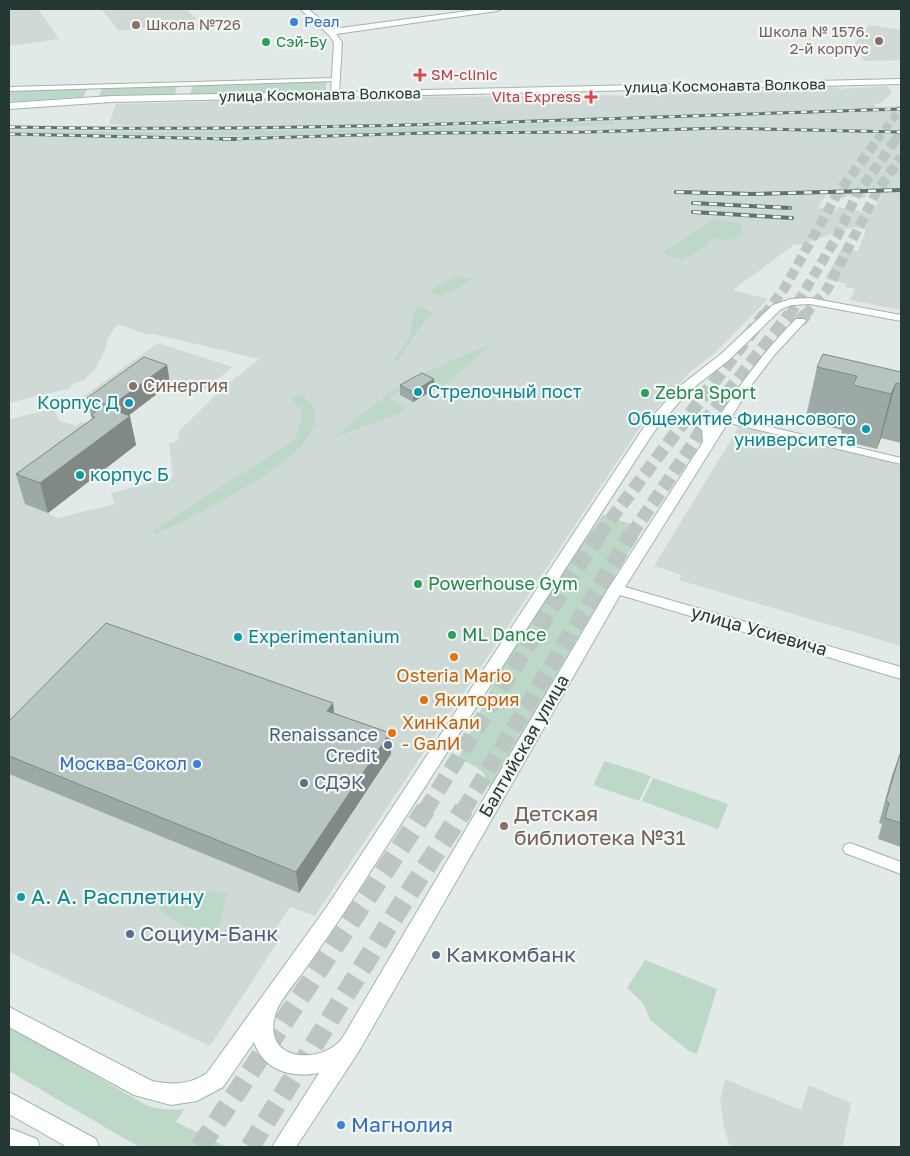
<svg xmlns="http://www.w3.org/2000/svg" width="910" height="1156" font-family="'Golos Text',sans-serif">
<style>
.built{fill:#cfd9d6;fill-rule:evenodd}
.green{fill:#bcd8c6}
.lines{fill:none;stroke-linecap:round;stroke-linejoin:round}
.secondary-tunnel-far4{stroke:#bbc6c2;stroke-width:8;stroke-dasharray:8 4.5;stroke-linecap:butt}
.secondary-tunnel-far3{stroke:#bbc6c2;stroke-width:10;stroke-dasharray:10 5;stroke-linecap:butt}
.secondary-tunnel-far2{stroke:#bbc6c2;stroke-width:13;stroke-dasharray:13 6;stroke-linecap:butt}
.secondary-tunnel-far1{stroke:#bbc6c2;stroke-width:16;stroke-dasharray:16 8;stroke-linecap:butt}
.secondary-tunnel{stroke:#bbc6c2;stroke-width:20;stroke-dasharray:20 10;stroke-linecap:butt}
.street-casing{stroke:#a4b1ad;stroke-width:2}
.secondary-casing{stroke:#a1b4af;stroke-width:2}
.street{fill:#fff;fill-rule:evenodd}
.secondary{fill:#fff;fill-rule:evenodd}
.rail-far1-casing{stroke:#5e7470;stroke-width:3}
.rail-casing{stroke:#5e7470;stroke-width:4}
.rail-far1{stroke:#f1f7f4;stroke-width:2;stroke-dasharray:6;stroke-linecap:butt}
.rail{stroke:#f1f7f4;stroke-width:2.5;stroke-dasharray:8;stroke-linecap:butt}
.wall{fill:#9da9a5}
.shaded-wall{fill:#808986}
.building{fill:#b7c4c0;stroke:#808986}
.shop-dot{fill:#3f7fe0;stroke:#f1f7f4;stroke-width:2}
.education-dot{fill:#8d6e63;stroke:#f1f7f4;stroke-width:2}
.leisure-dot{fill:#2e9e5b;stroke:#f1f7f4;stroke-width:2}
.health-dot{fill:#e0444e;stroke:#f1f7f4;stroke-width:2}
.culture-dot{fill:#0f9aa8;stroke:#f1f7f4;stroke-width:2}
.food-dot{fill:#e8710a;stroke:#f1f7f4;stroke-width:2}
.service-dot{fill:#5c6f8a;stroke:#f1f7f4;stroke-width:2}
.labels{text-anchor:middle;stroke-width:4.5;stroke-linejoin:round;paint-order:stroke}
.far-shop-label{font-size:15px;fill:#366cbe;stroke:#f1f7f4;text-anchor:start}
.far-education-label{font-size:15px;fill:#785e54;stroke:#f1f7f4;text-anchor:start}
.far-leisure-label{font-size:15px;fill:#27864d;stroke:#f1f7f4;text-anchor:start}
.far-health-label{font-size:15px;fill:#be3a42;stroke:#f1f7f4;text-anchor:start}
.far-street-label{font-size:15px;fill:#233834;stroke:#f1f7f4}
.education-label{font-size:18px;fill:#785e54;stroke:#f1f7f4;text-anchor:start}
.culture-label{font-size:18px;fill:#0d838f;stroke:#f1f7f4;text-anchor:start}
.leisure-label{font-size:18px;fill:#27864d;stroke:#f1f7f4;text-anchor:start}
.street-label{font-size:18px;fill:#233834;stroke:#f1f7f4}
.food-label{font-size:18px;fill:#c56008;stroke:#f1f7f4;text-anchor:start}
.service-label{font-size:18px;fill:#4e5e75;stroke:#f1f7f4;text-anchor:end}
.shop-label{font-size:18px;fill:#366cbe;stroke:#f1f7f4;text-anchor:end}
.near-education-label{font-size:21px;fill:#785e54;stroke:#f1f7f4;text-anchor:start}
.near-culture-label{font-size:21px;fill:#0d838f;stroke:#f1f7f4;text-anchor:start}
.near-service-label{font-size:21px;fill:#4e5e75;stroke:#f1f7f4;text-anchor:start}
.near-shop-label{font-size:21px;fill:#366cbe;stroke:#f1f7f4;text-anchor:start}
</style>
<rect width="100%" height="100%" fill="#e1eae6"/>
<path class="built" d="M 9,9 L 38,9 L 59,39 L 9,46 Z
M 101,9 L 186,9 L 197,19 L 119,31 Z
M 869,25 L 901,30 L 901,60 L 865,61 L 853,46 Z
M 887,86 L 892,93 L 881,103 L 874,104 L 876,107 L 901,106 L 901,310 L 850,300 L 855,289 L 845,287 L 847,284 L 825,279 L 842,248 L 858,251 L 866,230 L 855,227 L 841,230 L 802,245 L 795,244 L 733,290 L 768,299 L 715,353 L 691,371 L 643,423 L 315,916 L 290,907 L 273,933 L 281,937 L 210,1046 L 9,952 L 9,419 L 54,409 L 59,421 L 77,426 L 81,422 L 98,428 L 48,513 L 57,518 L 115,504 L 111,493 L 173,477 L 169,443 L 178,441 L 179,431 L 224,387 L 259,359 L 154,334 L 146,334 L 118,324 L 107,339 L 106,348 L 94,371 L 83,380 L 71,385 L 71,388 L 9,403 L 9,125 L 158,127 L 109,124 L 116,104 L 311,99 L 311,103 L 378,101 L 379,99 L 411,97 L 655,95 L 659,94 L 658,91 L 811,90 L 811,88 L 838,87 L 839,89 ZM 868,193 L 883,193 L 871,214 L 839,207 L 836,211 L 818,207 L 826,195 L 844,198 L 847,195 L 865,198 Z
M 158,343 L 233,367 L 198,394 L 170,384 L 92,418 L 88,408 L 74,403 Z
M 740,425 L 901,465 L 901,646 L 679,580 L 682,575 L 654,566 Z
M 725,1079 L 801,1110 L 809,1085 L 851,1103 L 843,1147 L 730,1147 L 724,1127 L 720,1101 Z"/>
<path class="green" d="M 326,81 L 326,91 L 190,95 L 193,84 Z
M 177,85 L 175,94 L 99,96 L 103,86 Z
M 88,87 L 83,97 L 9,102 L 9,90 Z
M 613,122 L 614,124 L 486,131 L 302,135 L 164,135 L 162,137 L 79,136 L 20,131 C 218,135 415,128 613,122 Z
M 715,219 L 741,224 L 742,233 C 732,244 726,241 713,237 L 705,247 L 681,260 L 662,253 Z
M 457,275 L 471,280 L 440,297 L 429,291 Z
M 418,306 L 434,313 L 424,321 L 397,362 L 394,361 L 409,338 L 415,309 Z
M 486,346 L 488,347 C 471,360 459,375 442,387 L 419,380 L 389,398 L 407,407 L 402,412 L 335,437 C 359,417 382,396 409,381 C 434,366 460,359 486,346 Z
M 302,395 L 312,404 C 315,413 315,422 312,430 C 297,466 192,517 156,534 L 152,531 L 296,439 L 303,413 L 291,398 Z
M 603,515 L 643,528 L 489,789 C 487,770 475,765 458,759 L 505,658 L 547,593 Z
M 605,761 L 651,776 L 639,801 L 593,785 Z
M 653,778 L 728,804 L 718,829 L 642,801 Z
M 170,889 L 194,894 L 211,891 L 227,893 L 219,927 L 208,934 L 183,926 L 161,912 L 158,899 Z
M 645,960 L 717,989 L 697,1054 L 689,1051 L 650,1020 L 643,1003 L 627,988 Z
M 9,1026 L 146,1105 C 159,1110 171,1110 184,1109 L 176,1122 L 227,1147 L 139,1147 L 9,1071 Z"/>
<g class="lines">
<path class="secondary-tunnel-far4" d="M 877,140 L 901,108
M 895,140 L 901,132"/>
<path class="secondary-tunnel-far3" d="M 764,315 L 784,289 L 836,196 L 878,139
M 790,315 L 837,237 L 856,196 L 896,139
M 805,315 L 828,288 L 876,193 L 901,157"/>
<path class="secondary-tunnel-far2" d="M 800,321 L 806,314
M 599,535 L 765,314
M 631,535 L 692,445 L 709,416 L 790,314"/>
<path class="secondary-tunnel-far1" d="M 425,811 L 572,575 L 600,534
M 463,811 L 631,534"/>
<path class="secondary-tunnel" d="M 200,1147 L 426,809
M 250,1147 L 405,899 L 464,809"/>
<g class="street-casing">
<path id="street" d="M 335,78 L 337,79 L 337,81 L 9,91 L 9,87 Z
M 724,416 L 901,458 L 901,464 L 721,421 L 719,419 Z
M 850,843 L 901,862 L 901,874 L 845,853 L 843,849 L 845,845 Z"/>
</g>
<g class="secondary-casing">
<path id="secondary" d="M 300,9 L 308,9 L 333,29 L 483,9 L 501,9 L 497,11 L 336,34 L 342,42 L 339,92 L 901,79 L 901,84 L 111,102 L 9,109 L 9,103 L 111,96 L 331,92 L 334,42 L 328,34 Z
M 810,298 L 901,315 L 901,321 L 810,304 L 792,305 L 781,309 L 729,360 L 688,392 L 668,415 C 685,412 700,416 713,426 C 739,386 763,352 796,319 L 804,319 L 806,321 L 776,353 L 752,384 L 625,587 L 901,667 L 901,679 L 620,595 L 359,1051 L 296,1147 L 272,1147 L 319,1073 C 291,1078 264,1071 254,1042 L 223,1087 L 197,1101 L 171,1105 L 134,1095 L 9,1027 L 9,1007 L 152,1081 C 173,1085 189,1085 207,1073 L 326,908 L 648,421 L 680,386 L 721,354 L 773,305 L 791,299 ZM 675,421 C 686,421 694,423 702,430 L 703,442 L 608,589 L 343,1037 C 324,1066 257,1063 277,1010 C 281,999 299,978 306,968 C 329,935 351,903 372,869 C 463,728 554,586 646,444 L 658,426 Z
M 9,1092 L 96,1139 L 99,1147 L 67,1147 L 9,1114 Z
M 9,1128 L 37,1139 L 40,1147 L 9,1147 Z"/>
</g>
<use href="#street" class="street"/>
<use href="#secondary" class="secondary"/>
<g class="rail-far1-casing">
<path id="rail-far1" d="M 9,127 C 306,133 604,118 901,109
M 9,134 L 230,139 L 426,133 L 586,132 L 723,128 L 901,132"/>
</g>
<g class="rail-casing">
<path id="rail" d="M 223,139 L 235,139
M 676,192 L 752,194 L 901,190
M 693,203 L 790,208
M 693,212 L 792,218"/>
</g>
<use href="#rail-far1" class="rail-far1"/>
<use href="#rail" class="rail"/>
</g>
<path class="wall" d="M 167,365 L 170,384 L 129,415 L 136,445 L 48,513 L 25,504 L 16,474 L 92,419 L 87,398 Z
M 817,367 L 901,372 L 901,443 L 881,438 L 877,449 L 840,440 L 842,430 L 805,421 Z
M 400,385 L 435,389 L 413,402 L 400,395 Z
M 333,703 L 334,713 L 390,733 L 391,754 L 299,893 L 9,774 L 9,721 Z
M 900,754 L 901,755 L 901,847 L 878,839 L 882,824 L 879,823 L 892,775 Z"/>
<path class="shaded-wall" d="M 167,365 L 170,384 L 115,426 L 111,406 Z
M 434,379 L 435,389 L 413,402 L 413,392 Z
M 896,383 L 881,438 L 877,449 L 891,394 Z
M 130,416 L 136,445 L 48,513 L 40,483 Z
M 333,703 L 335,724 L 327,711 Z
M 390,733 L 391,754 L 299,893 L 296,872 Z"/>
<path class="building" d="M 823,354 L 901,372 L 901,384 L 896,383 L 891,394 L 853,385 L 857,376 L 817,367 Z
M 144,357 L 167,365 L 111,406 L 87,398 Z
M 422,373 L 434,379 L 413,392 L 400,385 Z
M 103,406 L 130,416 L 40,483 L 16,474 L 95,417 L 91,415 Z
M 106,623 L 333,703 L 327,711 L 390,733 L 296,872 L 9,756 L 9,721 Z
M 900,754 L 901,755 L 901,823 L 885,818 L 889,803 L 886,801 Z"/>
<g class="shop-dot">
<circle cx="294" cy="22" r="5"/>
<circle cx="197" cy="764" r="5"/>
<circle cx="341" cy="1125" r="5"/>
</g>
<g class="education-dot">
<circle cx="136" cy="25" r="5"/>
<circle cx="879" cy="41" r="5"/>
<circle cx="133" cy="386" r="5"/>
<circle cx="504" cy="826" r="5"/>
</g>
<g class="leisure-dot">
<circle cx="266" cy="42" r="5"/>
<circle cx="645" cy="393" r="5"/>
<circle cx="418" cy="584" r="5"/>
<circle cx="452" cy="635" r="5"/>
</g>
<g class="health-dot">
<path d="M417.5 67.5h5v5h5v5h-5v5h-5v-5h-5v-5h5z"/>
<path d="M588.5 89.5h5v5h5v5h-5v5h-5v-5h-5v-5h5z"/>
</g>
<g class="culture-dot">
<circle cx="418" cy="392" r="5"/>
<circle cx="129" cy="403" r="5"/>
<circle cx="866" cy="429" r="5"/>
<circle cx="80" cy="475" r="5"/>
<circle cx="238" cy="637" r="5"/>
<circle cx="21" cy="897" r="5"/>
</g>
<g class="food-dot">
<circle cx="454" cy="657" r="5"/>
<circle cx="424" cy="700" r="5"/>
<circle cx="392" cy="733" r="5"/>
</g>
<g class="service-dot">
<circle cx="388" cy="745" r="5"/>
<circle cx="304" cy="783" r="5"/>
<circle cx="130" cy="934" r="5"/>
<circle cx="436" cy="955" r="5"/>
</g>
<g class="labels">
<g class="far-shop-label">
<text x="304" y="27">Реал</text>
</g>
<g class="far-education-label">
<text x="146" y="30">Школа №726</text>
<text x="869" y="37" text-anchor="end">Школа № 1576.<tspan x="869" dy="17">2-й корпус</tspan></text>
</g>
<g class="far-leisure-label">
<text x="276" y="47">Сэй-Бу</text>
</g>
<g class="far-health-label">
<text x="431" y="80">SM-clinic</text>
<text x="581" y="102" text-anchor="end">Vita Express</text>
</g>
<g class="far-street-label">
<text transform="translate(725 86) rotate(-1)" y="5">улица Космонавта Волкова</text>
<text transform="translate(320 95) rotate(-1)" y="5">улица Космонавта Волкова</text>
</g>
<g class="education-label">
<text x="143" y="392">Синергия</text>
</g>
<g class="culture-label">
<text x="428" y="398">Стрелочный пост</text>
<text x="119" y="409" text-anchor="end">Корпус Д</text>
<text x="856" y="425" text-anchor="end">Общежитие Финансового<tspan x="856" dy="21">университета</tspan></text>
<text x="90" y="481">корпус Б</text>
<text x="248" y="643">Experimentanium</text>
</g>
<g class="leisure-label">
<text x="655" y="399">Zebra Sport</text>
<text x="428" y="590">Powerhouse Gym</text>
<text x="462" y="641">ML Dance</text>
</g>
<g class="street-label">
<text transform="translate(759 631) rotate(16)" y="6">улица Усиевича</text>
<text transform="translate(524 746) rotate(-60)" y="6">Балтийская улица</text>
</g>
<g class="food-label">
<text x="454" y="682" text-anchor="middle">Osteria Mario</text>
<text x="434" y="706">Якитория</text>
<text x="402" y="729">ХинКали<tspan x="402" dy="21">- GалИ</tspan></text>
</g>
<g class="service-label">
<text x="378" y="741">Renaissance<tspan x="378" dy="21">Credit</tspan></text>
<text x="314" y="789" text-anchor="start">СДЭК</text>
</g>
<g class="shop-label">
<text x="187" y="770">Москва-Сокол</text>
</g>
<g class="near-education-label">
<text x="514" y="821">Детская<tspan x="514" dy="24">библиотека №31</tspan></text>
</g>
<g class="near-culture-label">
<text x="31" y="904">А. А. Расплетину</text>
</g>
<g class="near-service-label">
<text x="140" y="941">Социум-Банк</text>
<text x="446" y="962">Камкомбанк</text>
</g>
<g class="near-shop-label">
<text x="351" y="1132">Магнолия</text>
</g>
</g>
<rect width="910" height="1156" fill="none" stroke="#233834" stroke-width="20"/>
</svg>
